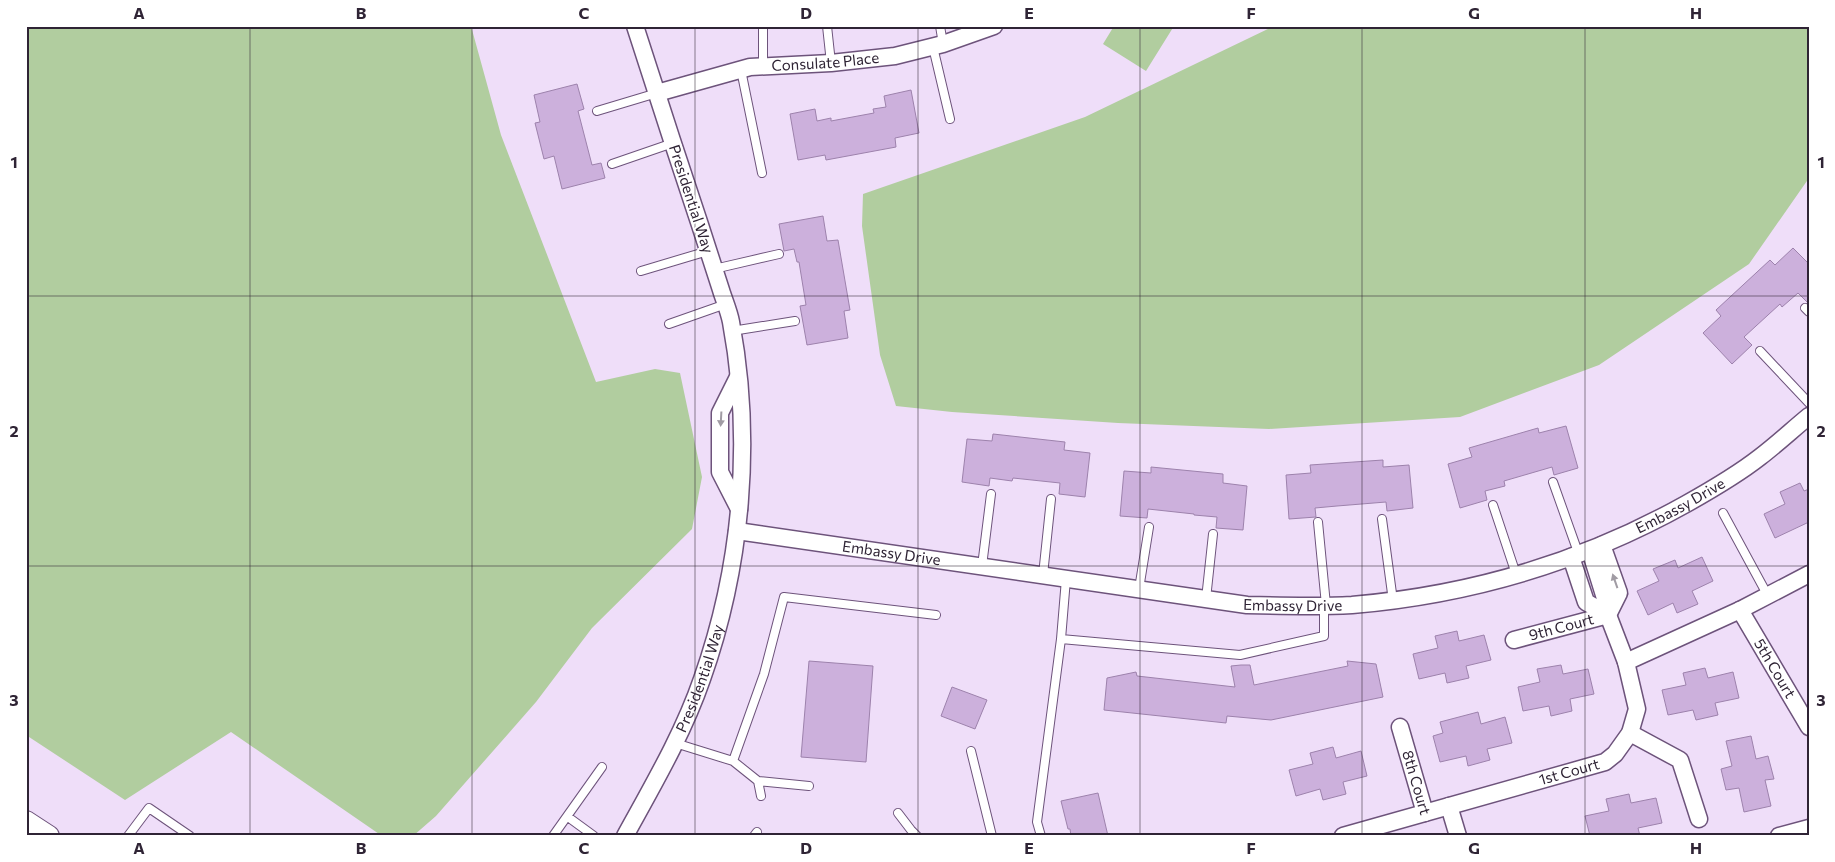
<svg xmlns="http://www.w3.org/2000/svg" width="1835" height="862" font-family="Commissioner,sans-serif">
<style>
.green{fill:#b1cd9f}
.building{fill:#ccb0dc;stroke:#9d82ac}
.lines{fill:none;stroke-linecap:round;stroke-linejoin:round}
.service-casing{stroke:#6d537b;stroke-width:10}
.minor-casing{stroke:#6d537b;stroke-width:19}
.tertiary-casing{stroke:#6d537b;stroke-width:22}
.service{stroke:#fff;stroke-width:8}
.minor{stroke:#fff;stroke-width:16}
.tertiary{stroke:#fff;stroke-width:20}
.oneway{fill:#a19ca4}
.grid{fill:none;stroke:#2f2435;stroke-width:1;stroke-opacity:0.55}
.labels{text-anchor:middle;stroke-width:4;stroke-linejoin:round;paint-order:stroke}
.street-label{font-size:15px;fill:#2f2435;stroke:#fff}
.neatline{fill:none;stroke:#2f2435;stroke-width:2}
.grid-label{font-size:16px;text-anchor:middle;font-weight:bold;fill:#2f2435}
</style>
<rect width="100%" height="100%" fill="#efdef9"/>
<path class="green" d="M 26,26 L 471,26 L 501,135 L 596,382 L 655,369 L 680,373 L 702,477 L 692,529 L 592,628 L 536,702 L 436,816 L 413,836 L 382,836 L 231,732 L 125,800 L 26,735 Z
M 1114,26 L 1174,26 L 1146,71 L 1103,44 Z
M 1274,26 L 1809,26 L 1809,178 L 1749,264 L 1599,365 L 1460,417 L 1269,429 L 1118,423 L 952,412 L 896,406 L 880,355 L 862,226 L 863,194 L 1085,117 Z"/>
<path class="building" d="M 577,84 L 584,109 L 578,111 L 592,165 L 601,163 L 605,178 L 562,189 L 554,156 L 544,159 L 535,123 L 540,122 L 534,95 Z
M 911,90 L 919,133 L 895,138 L 896,147 L 826,160 L 825,155 L 798,160 L 790,114 L 815,109 L 817,121 L 831,118 L 831,121 L 874,113 L 873,109 L 886,107 L 884,96 Z
M 823,216 L 827,241 L 838,240 L 850,310 L 844,311 L 848,338 L 807,345 L 800,306 L 806,305 L 799,262 L 797,262 L 794,249 L 784,251 L 779,224 Z
M 1793,248 L 1809,264 L 1809,304 L 1798,293 L 1782,307 L 1780,304 L 1744,337 L 1752,345 L 1732,364 L 1703,333 L 1721,316 L 1716,310 L 1770,260 L 1775,265 Z
M 1566,426 L 1578,468 L 1554,475 L 1552,467 L 1504,481 L 1505,486 L 1485,491 L 1487,500 L 1460,508 L 1448,464 L 1472,457 L 1469,448 L 1538,428 L 1539,433 Z
M 993,434 L 1065,442 L 1064,450 L 1090,453 L 1085,497 L 1059,494 L 1060,483 L 1013,478 L 1012,481 L 990,478 L 989,486 L 962,482 L 967,439 L 992,441 Z
M 1383,460 L 1383,467 L 1409,465 L 1413,508 L 1387,511 L 1386,502 L 1337,506 L 1315,508 L 1316,517 L 1289,519 L 1286,475 L 1311,473 L 1310,465 Z
M 1151,467 L 1223,474 L 1223,483 L 1247,486 L 1243,530 L 1216,528 L 1217,517 L 1194,515 L 1194,514 L 1148,509 L 1147,518 L 1120,516 L 1124,471 L 1151,473 Z
M 1800,483 L 1804,491 L 1809,489 L 1809,522 L 1775,538 L 1764,514 L 1785,504 L 1780,492 Z
M 1702,557 L 1713,581 L 1692,591 L 1698,604 L 1677,613 L 1673,603 L 1648,615 L 1637,591 L 1659,581 L 1653,569 L 1675,560 L 1678,568 Z
M 1457,631 L 1459,641 L 1484,635 L 1491,660 L 1466,666 L 1469,678 L 1447,683 L 1445,673 L 1419,679 L 1413,654 L 1438,648 L 1435,636 Z
M 809,661 L 873,666 L 866,762 L 801,757 Z
M 1347,661 L 1376,664 L 1383,697 L 1271,720 L 1227,716 L 1226,723 L 1104,710 L 1107,678 L 1136,672 L 1137,676 L 1235,687 L 1231,666 L 1241,665 L 1250,665 L 1254,685 L 1348,666 Z
M 1561,665 L 1563,674 L 1588,669 L 1594,694 L 1570,699 L 1572,711 L 1551,716 L 1549,706 L 1523,711 L 1518,687 L 1540,682 L 1537,669 Z
M 1705,668 L 1708,678 L 1733,672 L 1739,698 L 1715,703 L 1718,715 L 1696,720 L 1693,710 L 1668,715 L 1662,690 L 1686,685 L 1683,673 Z
M 952,687 L 987,700 L 975,729 L 941,716 Z
M 1478,712 L 1481,724 L 1505,717 L 1512,743 L 1487,749 L 1490,760 L 1468,766 L 1466,756 L 1440,762 L 1433,736 L 1443,733 L 1440,722 Z
M 1751,736 L 1756,759 L 1768,756 L 1774,779 L 1765,780 L 1771,806 L 1744,812 L 1739,788 L 1726,790 L 1721,769 L 1732,766 L 1726,741 Z
M 1333,747 L 1336,758 L 1361,751 L 1367,776 L 1343,782 L 1346,794 L 1323,800 L 1320,789 L 1296,796 L 1289,770 L 1313,764 L 1310,753 Z
M 1098,793 L 1108,836 L 1071,836 L 1070,829 L 1068,829 L 1061,801 Z
M 1629,794 L 1631,803 L 1656,798 L 1662,823 L 1638,828 L 1640,836 L 1590,836 L 1585,816 L 1609,811 L 1606,799 Z"/>
<g class="lines">
<g class="service-casing">
<path id="service" d="M 763,26 L 763,67
M 827,26 L 831,63
M 940,26 L 943,44
M 933,47 L 950,119
M 741,70 L 762,173
M 597,111 L 657,93
M 612,164 L 673,143
M 714,269 L 779,254
M 641,271 L 708,251
M 1805,308 L 1809,312
M 669,324 L 726,304
M 732,331 L 795,321
M 1760,351 L 1809,403
M 1553,482 L 1579,555
M 1493,505 L 1516,574
M 1723,513 L 1768,596
M 1382,519 L 1393,601
M 1318,522 L 1326,605
M 982,566 L 991,494
M 1043,575 L 1051,499
M 1066,579 L 1061,639 L 1240,655 L 1324,636 L 1324,605
M 1139,589 L 1149,527
M 1206,599 L 1213,534
M 675,743 L 733,761 L 764,674 L 784,597 L 936,615
M 971,751 L 992,836
M 733,761 L 758,781 L 761,796
M 758,781 L 809,786
M 898,813 L 911,830 L 917,836
M 568,817 L 594,836
M 128,836 L 149,808 L 190,836
M 553,836 L 602,767
M 754,836 L 757,832
M 1041,836 L 1037,822 L 1061,639"/>
</g>
<g class="minor-casing">
<g id="minor">
<path id="s1" d="M 657,93 L 750,67 L 831,63 L 895,56 L 943,44 L 994,26"/>
<path d="M 738,377 L 720,413 L 720,472 L 739,509"/>
<path id="s2" d="M 737,531 L 1247,605 C 1282,606 1317,607 1352,605 C 1470,595 1584,561 1686,504 C 1711,490 1737,475 1760,457 C 1777,444 1792,430 1809,416"/>
<path d="M 1602,545 L 1619,593 L 1608,615"/>
<path d="M 1571,557 L 1586,602 L 1608,615"/>
<path id="s3" d="M 1740,610 L 1809,727"/>
<path id="s4" d="M 1514,640 L 1608,615"/>
<path d="M 1626,662 L 1740,610 L 1809,574"/>
<path id="s5" d="M 1400,727 L 1425,813"/>
<path d="M 1630,733 L 1680,760 L 1699,819"/>
<path d="M 1449,806 L 1458,836"/>
<path id="s6" d="M 625,836 C 653,785 683,734 702,679 C 742,566 753,440 731,322 C 729,311 724,300 721,290 C 714,268 707,246 700,225 C 678,159 656,92 635,26"/>
<path id="s7" d="M 1343,836 L 1605,762 L 1615,754 L 1630,733 L 1637,709 L 1626,662 L 1608,615 L 1604,595 L 1590,550"/>
<path d="M 1779,836 L 1809,828"/>
</g>
</g>
<g class="tertiary-casing">
<path id="tertiary" d="M 26,821 L 49,836"/>
</g>
<use href="#service" class="service"/>
<use href="#minor" class="minor"/>
<use href="#tertiary" class="tertiary"/>
</g>
<defs><path id="oneway-solid" d="M-6-.8H1V-3.2L6.5 0L1 3.2V.8H-6Z" transform="scale(1.25)"/></defs>
<g class="oneway">
<use href="#oneway-solid" transform="translate(721 419) rotate(93)"/>
<use href="#oneway-solid" transform="translate(1615 581) rotate(-109)"/>
</g>
<path class="grid" d="M 250,26 L 250,836M 472,26 L 472,836M 695,26 L 695,836M 918,26 L 918,836M 1140,26 L 1140,836M 1362,26 L 1362,836M 1585,26 L 1585,836M 26,296 L 1809,296M 26,566 L 1809,566"/>
<g class="labels">
<g class="street-label">
<text dy="5" stroke="none"><textPath href="#s1" startOffset="172">Consulate Place</textPath></text>
<text transform="translate(691 199) rotate(72)" y="5">Presidential Way</text>
<text dy="5" stroke="none"><textPath href="#s2" startOffset="966">Embassy Drive</textPath></text>
<text dy="5" stroke="none"><textPath href="#s2" startOffset="156">Embassy Drive</textPath></text>
<text dy="5" stroke="none"><textPath href="#s2" startOffset="561">Embassy Drive</textPath></text>
<text dy="5" stroke="none"><textPath href="#s4" startOffset="49">9th Court</textPath></text>
<text dy="5" stroke="none"><textPath href="#s3" startOffset="68">5th Court</textPath></text>
<text dy="5" stroke="none"><textPath href="#s6" startOffset="175">Presidential Way</textPath></text>
<text dy="5" stroke="none"><textPath href="#s7" startOffset="235">1st Court</textPath></text>
<text dy="5" stroke="none"><textPath href="#s5" startOffset="58">8th Court</textPath></text>
</g>
</g>
<rect width="1835" height="862" fill="none" stroke="#ffffff" stroke-width="55"/>
<rect x="28" y="28" width="1780" height="806" class="neatline"/>
<g class="grid-label">
<text x="139" y="19">A</text>
<text x="361" y="19">B</text>
<text x="584" y="19">C</text>
<text x="806" y="19">D</text>
<text x="1029" y="19">E</text>
<text x="1251" y="19">F</text>
<text x="1474" y="19">G</text>
<text x="1696" y="19">H</text>
<text x="14" y="168">1</text>
<text x="1821" y="168">1</text>
<text x="14" y="437">2</text>
<text x="1821" y="437">2</text>
<text x="14" y="706">3</text>
<text x="1821" y="706">3</text>
<text x="139" y="854">A</text>
<text x="361" y="854">B</text>
<text x="584" y="854">C</text>
<text x="806" y="854">D</text>
<text x="1029" y="854">E</text>
<text x="1251" y="854">F</text>
<text x="1474" y="854">G</text>
<text x="1696" y="854">H</text>
</g>
</svg>
